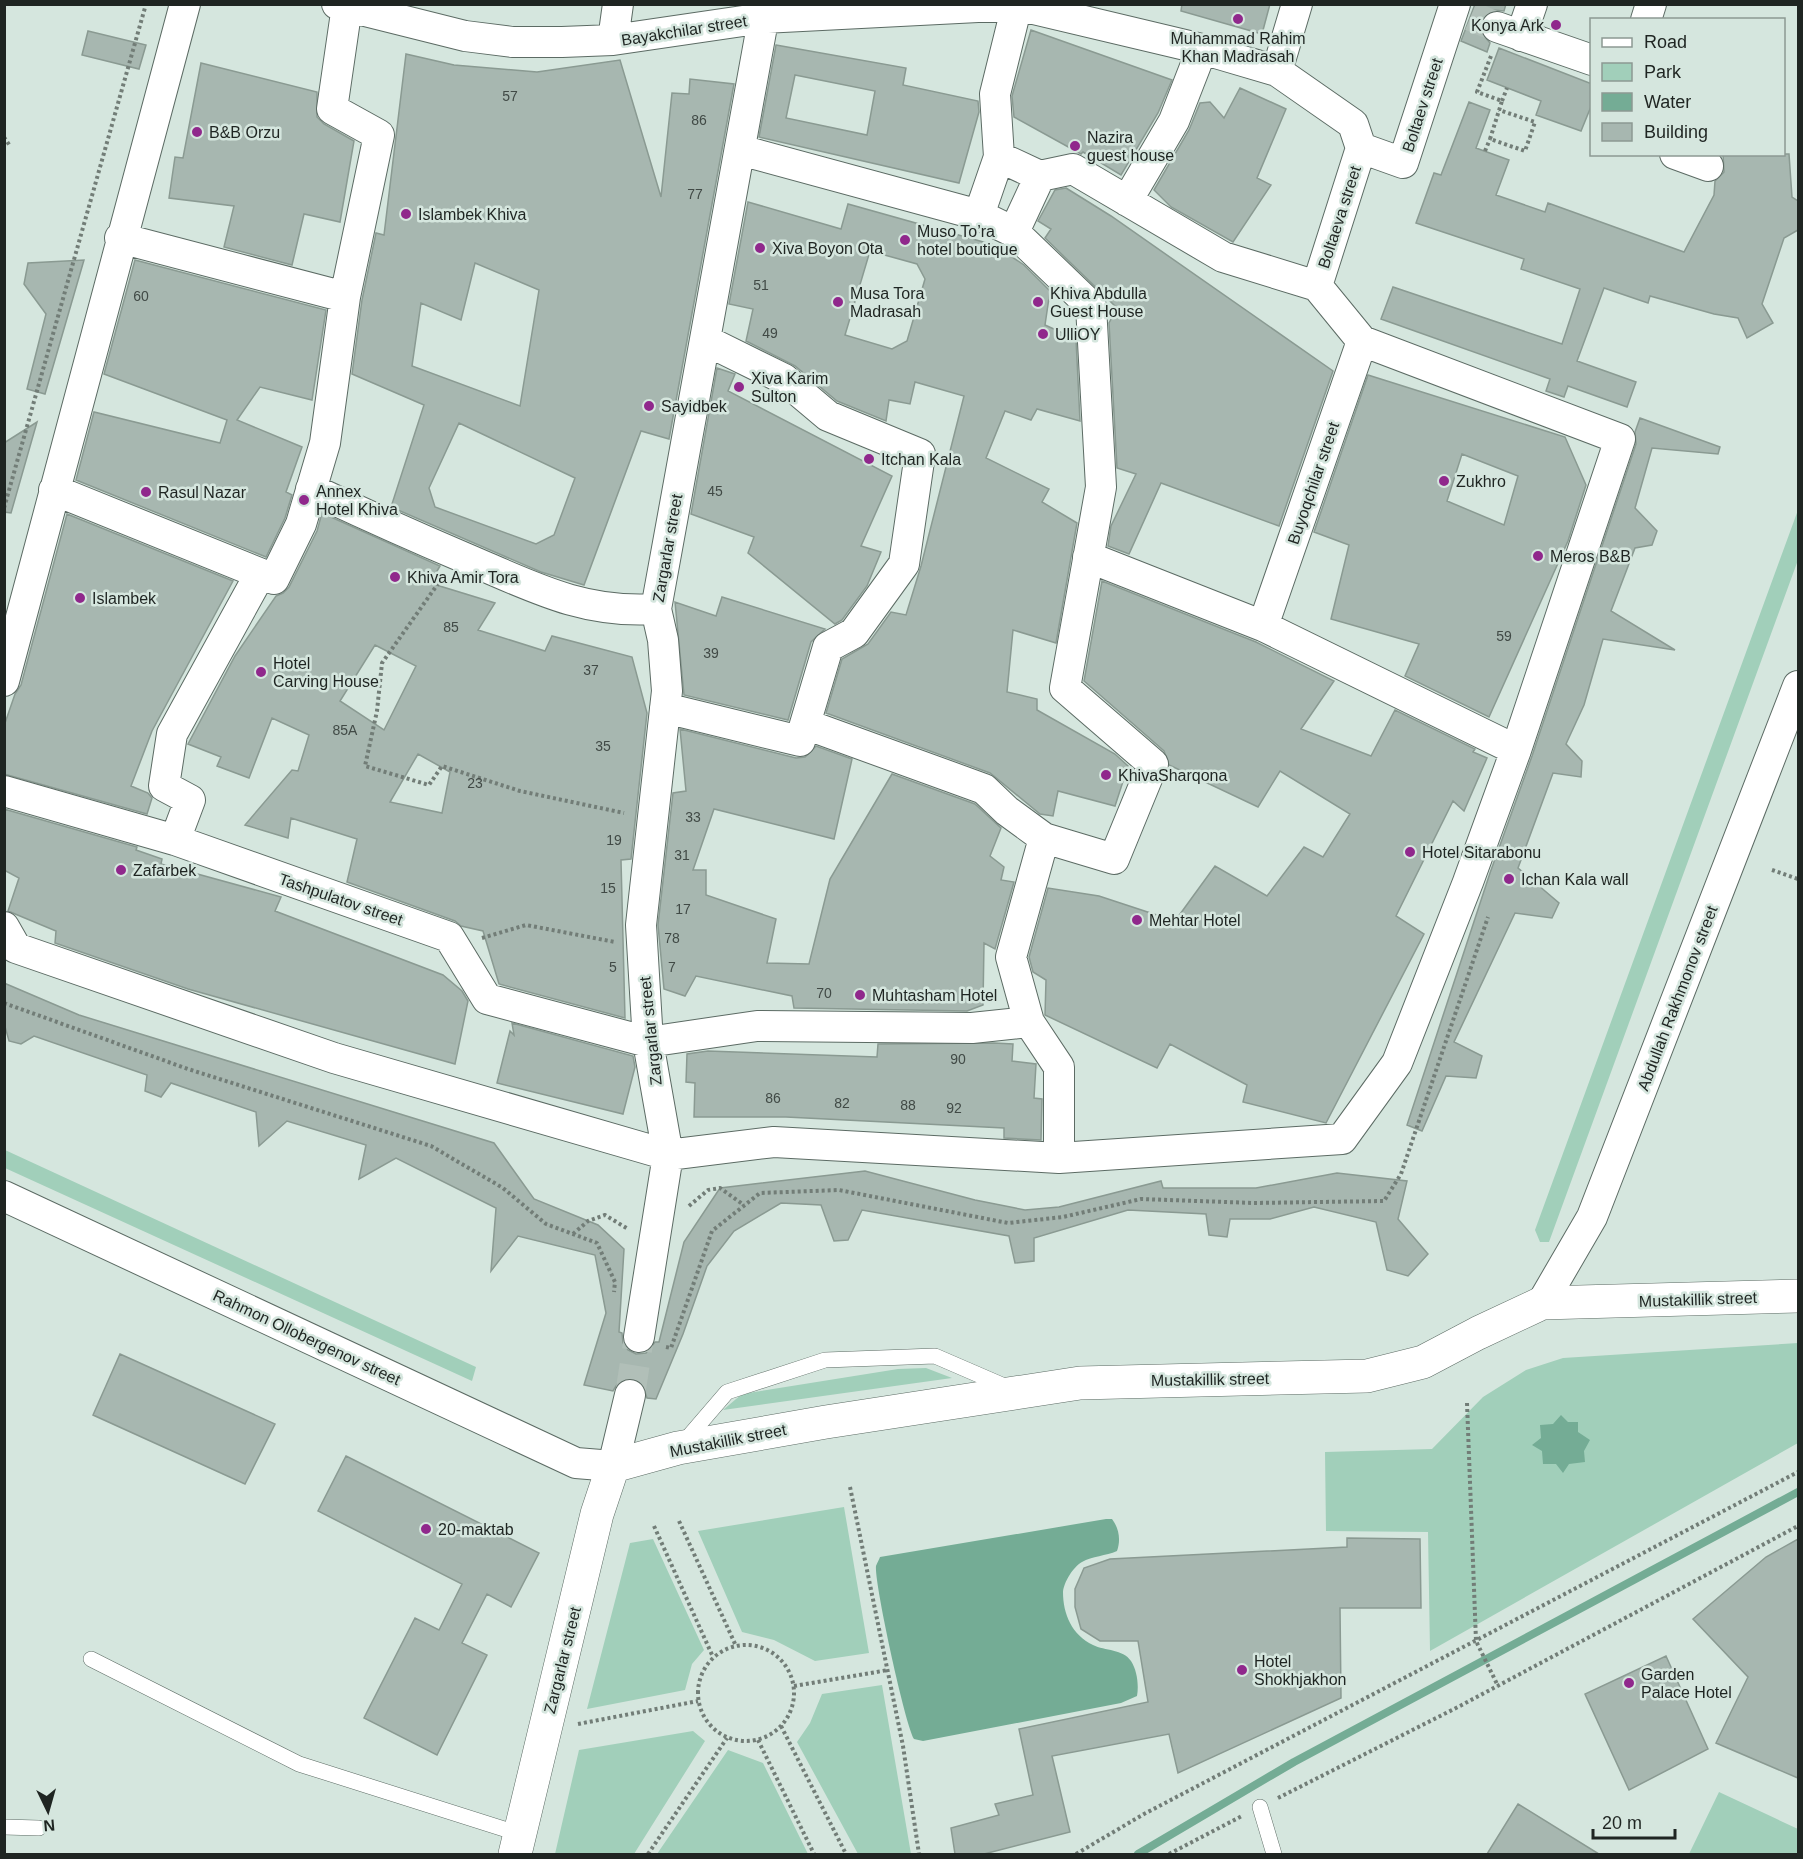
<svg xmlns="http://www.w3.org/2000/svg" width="1803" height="1859" font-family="Arial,sans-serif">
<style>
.green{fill:#a1cfba}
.water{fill:#74ac95}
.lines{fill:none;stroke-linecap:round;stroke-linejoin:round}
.stream{stroke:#74ac95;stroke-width:8}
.building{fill:#a7b7b0;stroke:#8a9a92;stroke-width:1.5;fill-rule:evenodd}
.street-tunnel{stroke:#b1bfb8;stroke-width:30;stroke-dasharray:30 15;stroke-linecap:butt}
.lane-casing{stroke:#5c6b64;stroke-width:16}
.street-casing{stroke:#5c6b64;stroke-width:32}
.secondary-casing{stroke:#5c6b64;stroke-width:34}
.path{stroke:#727d77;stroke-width:4;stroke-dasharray:3 3;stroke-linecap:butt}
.lane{stroke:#fff;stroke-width:15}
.street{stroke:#fff;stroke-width:30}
.secondary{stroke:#fff;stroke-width:33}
.poi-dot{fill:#90288c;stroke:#d5e6de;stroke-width:2}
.labels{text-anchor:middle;stroke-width:5;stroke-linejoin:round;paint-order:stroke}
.number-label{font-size:14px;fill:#414a46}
.poi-label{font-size:16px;fill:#1f2522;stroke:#d5e6de;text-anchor:start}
.street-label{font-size:16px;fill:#1f2522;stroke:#d5e6de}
</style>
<rect width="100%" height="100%" fill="#d5e6de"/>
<path class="green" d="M 1798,510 L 1798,560 L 1549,1242 L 1540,1242 L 1535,1230 Z
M 5,1150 L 476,1367 L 472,1381 L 5,1168 Z
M 1798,1343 L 1798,1443 L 1430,1651 L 1428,1532 L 1326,1531 L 1325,1452 L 1432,1449 L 1483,1397 L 1526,1370 L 1563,1358 Z
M 926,1368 L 952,1378 L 723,1410 L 742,1394 L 898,1369 Z
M 844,1507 L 869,1653 L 815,1661 L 774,1640 L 742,1632 L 698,1531 Z
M 653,1539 L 704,1650 L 692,1664 L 685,1690 L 587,1709 L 630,1543 Z
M 882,1685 L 911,1854 L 858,1854 L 797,1742 L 810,1723 L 822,1694 Z
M 693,1731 L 705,1741 L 634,1854 L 555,1854 L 579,1750 Z
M 728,1750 L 763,1763 L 808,1854 L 657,1854 Z
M 1719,1792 L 1798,1829 L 1798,1854 L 1689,1854 Z"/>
<path class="water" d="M 1561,1415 L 1568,1422 L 1578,1422 L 1578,1432 L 1590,1440 L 1584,1451 L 1585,1462 L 1569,1464 L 1563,1473 L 1556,1464 L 1543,1464 L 1542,1451 L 1532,1445 L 1541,1438 L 1540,1425 L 1553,1424 Z
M 1106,1519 L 1112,1519 C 1119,1528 1121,1540 1117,1551 C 1106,1556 1092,1556 1082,1562 C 1073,1567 1064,1582 1063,1592 C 1063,1614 1072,1635 1093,1645 C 1105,1651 1123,1649 1131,1661 C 1137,1670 1139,1685 1137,1696 L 1121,1703 L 923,1741 L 914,1739 C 905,1724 874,1582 876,1566 C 877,1563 879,1560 880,1557 Z"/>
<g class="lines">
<path class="stream" d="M 1138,1854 L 1294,1762 L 1798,1492"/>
</g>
<path class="building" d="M 1182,4 L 1270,4 L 1262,34 L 1181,11 Z
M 1475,4 L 1506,4 L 1504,11 L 1493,10 L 1481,21 L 1480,31 L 1490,43 L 1487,52 L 1461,41 Z
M 1031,30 L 1172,80 L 1158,113 L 1121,175 L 1083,152 L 1081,154 L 1014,117 L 1012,96 Z
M 88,31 L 146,45 L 139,69 L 82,55 Z
M 776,45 L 906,68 L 903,85 L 978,101 L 979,112 L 959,183 L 759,137 ZM 795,75 L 875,91 L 867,135 L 786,118 Z
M 1499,48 L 1592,84 L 1592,104 L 1581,131 L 1536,115 L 1541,101 L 1487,80 Z
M 406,54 L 454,65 L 537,72 L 620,60 L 661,197 L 672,93 L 689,94 L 690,79 L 734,84 L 669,439 L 641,431 L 584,585 L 541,572 L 391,507 L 424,405 L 352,374 L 362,300 L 376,233 L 384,235 ZM 475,263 L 539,290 L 520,406 L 412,366 L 421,303 L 461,320 ZM 459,423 L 575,478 L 554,535 L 536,544 L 435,507 L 429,488 Z
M 201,63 L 317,92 L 317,117 L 324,124 L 354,141 L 340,222 L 304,214 L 292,265 L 224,247 L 234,206 L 169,198 L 175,157 L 183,158 Z
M 1240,88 L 1286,109 L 1257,178 L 1271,185 L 1233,242 L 1171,207 L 1154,190 L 1189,130 L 1200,103 L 1210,102 L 1224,118 Z
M 1469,102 L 1490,110 L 1476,148 L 1509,160 L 1496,195 L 1545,212 L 1548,203 L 1684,252 L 1714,195 L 1715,181 L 1724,172 L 1723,154 L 1789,154 L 1792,197 L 1798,201 L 1798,230 L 1784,238 L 1762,304 L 1773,323 L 1747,338 L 1738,318 L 1714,314 L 1650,296 L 1648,303 L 1604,288 L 1577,361 L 1636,382 L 1627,407 L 1568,386 L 1564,397 L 1546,391 L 1550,379 L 1381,319 L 1393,287 L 1562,344 L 1580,289 L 1521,269 L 1524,259 L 1416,223 L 1434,173 L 1441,175 Z
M 1066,188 L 1111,216 L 1333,371 L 1279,526 L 1161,483 L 1129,554 L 1108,546 L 1111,526 L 1136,474 L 1117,468 L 1109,323 L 1117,308 L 1045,238 L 1051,229 L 1038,221 L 1055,190 Z
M 748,202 L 841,229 L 848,204 L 994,245 L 1024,265 L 1050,291 L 1045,325 L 1076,339 L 1080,421 L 1037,409 L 1031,420 L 1005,411 L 986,458 L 1049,489 L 1042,502 L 1077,523 L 1056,643 L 1013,630 L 1007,692 L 1037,699 L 1037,710 L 1115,754 L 1128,766 L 1115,806 L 1058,791 L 1053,816 L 1040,814 L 990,773 L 826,713 L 842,659 L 868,644 L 891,612 L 906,615 L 921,566 L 964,396 L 915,382 L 910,404 L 889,400 L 886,421 L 837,401 L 795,366 L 746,341 L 753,309 L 729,304 ZM 870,251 L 917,264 L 925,279 L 907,341 L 892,349 L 845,335 Z
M 84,260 L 45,394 L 27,389 L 46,314 L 24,284 L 28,263 Z
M 135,260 L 326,310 L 312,400 L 260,387 L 237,420 L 302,447 L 286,492 L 292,495 L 285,518 L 266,557 L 76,480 L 94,412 L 220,443 L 227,420 L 104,374 Z
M 717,368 L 735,374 L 728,391 L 892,476 L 861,546 L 881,552 L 867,586 L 842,620 L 835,624 L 748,553 L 754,537 L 691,514 Z
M 1368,375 L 1565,437 L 1586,485 L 1568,541 L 1489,717 L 1405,676 L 1419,644 L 1331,619 L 1349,545 L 1314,532 ZM 1462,454 L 1518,476 L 1504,525 L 1447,501 Z
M 1640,418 L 1720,447 L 1718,454 L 1652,448 L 1635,508 L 1657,531 L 1652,545 L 1635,548 L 1611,611 L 1675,650 L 1603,639 L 1584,705 L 1566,744 L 1582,761 L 1581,777 L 1553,773 L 1518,868 L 1559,903 L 1552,918 L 1515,913 L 1454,1042 L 1482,1056 L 1476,1078 L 1446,1076 L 1422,1131 L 1407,1125 L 1490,873 L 1532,756 L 1636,444 L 1635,432 Z
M 37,422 L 11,513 L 4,512 L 4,443 Z
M 322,513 L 440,566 L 430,583 L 495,603 L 478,630 L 545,651 L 552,636 L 632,657 L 647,713 L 631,859 L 621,860 L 625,1018 L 499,984 L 483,931 L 461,926 L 455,921 L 347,882 L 357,839 L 291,818 L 288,838 L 245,825 L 292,770 L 298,771 L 309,735 L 272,718 L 249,778 L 217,766 L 221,757 L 188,744 L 235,656 L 276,596 L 283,593 L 289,587 L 317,531 ZM 375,645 L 416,666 L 384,730 L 340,701 ZM 418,754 L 450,772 L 442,813 L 390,802 Z
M 67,514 L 233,581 L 152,731 L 131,786 L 148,793 L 152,798 L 147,814 L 4,774 L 4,726 L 15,694 L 21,685 Z
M 1102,581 L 1256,642 L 1334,681 L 1301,729 L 1371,756 L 1395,710 L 1475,749 L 1473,752 L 1487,758 L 1464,811 L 1453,801 L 1396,916 L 1424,934 L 1326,1123 L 1243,1102 L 1247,1085 L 1170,1044 L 1157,1068 L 1045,1015 L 1046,980 L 1033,972 L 1029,957 L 1048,888 L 1099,896 L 1175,921 L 1215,866 L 1267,896 L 1304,847 L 1323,857 L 1350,814 L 1280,771 L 1258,807 L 1169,765 L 1164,751 L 1084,681 Z
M 722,597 L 825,629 L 811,642 L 788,720 L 684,695 L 675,602 L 716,616 Z
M 680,729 L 796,758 L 805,757 L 816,746 L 852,759 L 834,839 L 714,809 L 693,870 L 706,870 L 706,895 L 776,919 L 767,963 L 809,964 L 830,879 L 892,774 L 975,804 L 1001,828 L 990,856 L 1004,867 L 1001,880 L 1014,882 L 995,949 L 984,943 L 983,1005 L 967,1011 L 794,1008 L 792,996 L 696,976 L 685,996 L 664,989 L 658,925 L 673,793 L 686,791 Z
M 4,809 L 137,847 L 136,850 L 162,859 L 161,864 L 281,897 L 275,911 L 443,975 L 462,991 L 468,1001 L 455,1064 L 188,989 L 55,943 L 56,931 L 8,911 L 19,878 L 4,870 Z
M 4,983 L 79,1015 L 494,1143 L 534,1199 L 598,1225 L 624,1249 L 619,1332 L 622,1333 L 623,1343 L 628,1350 L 636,1354 L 646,1353 L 655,1342 L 659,1342 L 684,1242 L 720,1188 L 865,1171 L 975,1200 L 1025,1210 L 1059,1207 L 1161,1181 L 1163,1188 L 1256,1188 L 1337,1173 L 1407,1181 L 1398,1219 L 1428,1254 L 1408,1276 L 1387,1270 L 1376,1222 L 1314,1207 L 1270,1219 L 1230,1219 L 1227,1237 L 1209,1235 L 1206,1214 L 1128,1210 L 1034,1238 L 1034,1261 L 1015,1263 L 1009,1236 L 862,1210 L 848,1240 L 834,1241 L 821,1205 L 781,1203 L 734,1231 L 707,1266 L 683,1334 L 656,1399 L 647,1398 L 642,1383 L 633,1378 L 618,1383 L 613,1391 L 584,1385 L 606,1313 L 595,1255 L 518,1236 L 491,1271 L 496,1208 L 396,1158 L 359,1179 L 366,1145 L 287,1121 L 259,1146 L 256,1112 L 171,1083 L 161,1097 L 145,1091 L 147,1075 L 34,1036 L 21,1044 L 9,1041 L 4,1023 Z
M 512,1023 L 633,1056 L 635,1067 L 623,1114 L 497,1083 L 510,1031 L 514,1035 Z
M 994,1043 L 1013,1044 L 1012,1061 L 1036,1064 L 1034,1098 L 1042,1099 L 1041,1140 L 1004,1138 L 1004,1128 L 786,1117 L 694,1117 L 695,1083 L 686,1082 L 687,1054 L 708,1051 L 877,1057 L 878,1044 Z
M 120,1354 L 275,1424 L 245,1484 L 93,1415 Z
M 346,1456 L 539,1553 L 511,1607 L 487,1594 L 462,1643 L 487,1655 L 437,1755 L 364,1718 L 415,1618 L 439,1630 L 462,1584 L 318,1511 Z
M 1347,1538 L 1420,1539 L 1421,1608 L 1340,1608 L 1341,1698 L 1178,1773 L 1169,1734 L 1052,1756 L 1070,1832 L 984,1854 L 955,1854 L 951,1828 L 999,1815 L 995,1804 L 1033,1795 L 1019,1729 L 1148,1702 L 1138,1641 L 1100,1641 L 1081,1629 L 1075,1607 L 1075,1589 L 1084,1568 L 1110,1559 L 1347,1547 Z
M 1798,1539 L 1798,1778 L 1716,1743 L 1748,1677 L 1693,1619 L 1766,1557 Z
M 1666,1656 L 1708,1749 L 1629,1790 L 1585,1694 Z
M 1518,1804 L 1599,1854 L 1487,1854 Z"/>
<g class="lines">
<path class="street-tunnel" d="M 1471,16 L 1497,27
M 630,1395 L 639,1337"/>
<g class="lane-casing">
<path id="lane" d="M 684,1442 L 727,1392 L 825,1360 L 935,1356 L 1009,1388
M 91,1659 L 299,1764 L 520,1834
M 1260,1807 L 1274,1854
M 4,1827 L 39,1828"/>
</g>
<g class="street-casing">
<path id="street" d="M 337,4 L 465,36 L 512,42 L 562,42 L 613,40 L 763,18 L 1017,5 L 1202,49 L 1277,71 L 1353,124 L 1361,148
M 1646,20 L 1651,4
M 1497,27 L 1592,60
M 1521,36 L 1532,4
M 613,40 L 618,4
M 1277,71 L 1297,4
M 1361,148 L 1403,163 L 1455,4
M 740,150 L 979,215
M 1675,154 L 1708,166
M 999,157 L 1040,176 L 1014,232 L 979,215 L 999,157 L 995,94 L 1017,5
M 1127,201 L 1174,121 L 1202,49
M 120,238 L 345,297
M 1317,286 L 1361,148
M 311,489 C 362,513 413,536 465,558 C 531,586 582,614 656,609
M 54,490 L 274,579 L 301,524 L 325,443 L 345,297 L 379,135 L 332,109 L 347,6
M 1088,557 L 1263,626 L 1516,750
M 1263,626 L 1362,341
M 4,681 L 185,4
M 665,708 L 800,741 L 828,647 L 854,633 L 904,564 L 920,454 L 828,416 L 784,379 L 705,340
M 805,724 L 984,789 L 1007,811 L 1044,838 L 1114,859 L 1153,764 L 1065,688 L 1101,487 L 1091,306 L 1014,232
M 4,791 L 175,840 L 449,937 L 487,999 L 648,1042 L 757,1026 L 972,1028 L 1029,1022
M 1044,838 L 1011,957 L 1029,1022 L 1059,1067 L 1059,1158
M 175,840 L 190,800 L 164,786 L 172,734 L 260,574
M 4,927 L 16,948 L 334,1058 L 668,1155 L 774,1142 L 1059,1158 L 1342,1139 L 1397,1063 L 1468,882 L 1516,750 L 1620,439 L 1362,341 L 1317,286 L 1223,257 L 1073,169 L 1040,176
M 4,1196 L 576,1463 L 613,1466 L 630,1395
M 1542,1303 L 1592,1217 L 1798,686
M 639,1337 L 668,1155 L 648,1042 L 641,925 L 667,691 L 663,640 L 656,609 L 766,4"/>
</g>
<g class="secondary-casing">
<path id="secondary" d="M 515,1854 L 597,1514 L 613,1466 L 678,1448 L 826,1422 L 1080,1383 L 1367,1376 L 1423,1362 L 1478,1333 L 1542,1303 L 1798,1296"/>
</g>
<path class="path" d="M 1491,56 L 1477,92 L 1502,101 L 1490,139 L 1525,151 L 1535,122 L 1499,110
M 1502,101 L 1507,88
M 4,137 L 10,146
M 1485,151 L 1490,139
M 4,508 L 146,4
M 442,578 L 382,663 L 377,711 L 365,766 L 429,785 L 442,766 L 520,791 L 624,813
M 1772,870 L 1798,879
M 482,938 L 526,925 L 615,942
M 4,1003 L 188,1069 L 431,1146 L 503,1188 L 546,1224 L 597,1243 L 615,1282 L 614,1292
M 689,1206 L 708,1190 L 720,1188 L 744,1205
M 573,1234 L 588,1221 L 605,1215 L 628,1229
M 666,1347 L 671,1348 L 712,1231 L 760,1193 L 839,1190 L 1008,1223 L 1063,1217 L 1141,1199 L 1254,1203 L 1384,1201 L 1401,1174 L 1488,917
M 1467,1403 L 1476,1641 L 1498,1686
M 850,1487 L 903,1746 L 919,1854
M 679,1521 L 736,1646
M 654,1526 L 713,1657
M698 1693a48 48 0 1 1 96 0a48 48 0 1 1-96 0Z
M 794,1686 L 888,1670
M 578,1724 L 698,1701
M 781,1726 L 846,1854
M 758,1740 L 814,1854
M 1278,1798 L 1458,1707 L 1798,1526
M 648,1854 L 727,1738
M 1076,1854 L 1144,1814 L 1798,1472
M 1169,1854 L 1242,1816"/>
<use href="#lane" class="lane"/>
<use href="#street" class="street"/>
<use href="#secondary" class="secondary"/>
</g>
<g class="poi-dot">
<circle cx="1238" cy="19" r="6"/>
<circle cx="1556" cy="25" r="6"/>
<circle cx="197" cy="132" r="6"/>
<circle cx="1075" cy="146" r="6"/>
<circle cx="406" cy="214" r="6"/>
<circle cx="905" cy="240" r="6"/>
<circle cx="760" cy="248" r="6"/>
<circle cx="838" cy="302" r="6"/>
<circle cx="1038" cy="302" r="6"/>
<circle cx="1043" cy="334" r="6"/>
<circle cx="739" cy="387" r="6"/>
<circle cx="649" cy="406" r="6"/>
<circle cx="869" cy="459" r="6"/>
<circle cx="1444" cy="481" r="6"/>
<circle cx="146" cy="492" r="6"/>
<circle cx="304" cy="500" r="6"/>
<circle cx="1538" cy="556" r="6"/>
<circle cx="395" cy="577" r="6"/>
<circle cx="80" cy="598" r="6"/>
<circle cx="261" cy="672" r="6"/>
<circle cx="1106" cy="775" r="6"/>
<circle cx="1410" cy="852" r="6"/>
<circle cx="121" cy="870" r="6"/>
<circle cx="1509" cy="879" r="6"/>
<circle cx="1137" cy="920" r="6"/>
<circle cx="860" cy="995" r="6"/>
<circle cx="426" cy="1529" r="6"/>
<circle cx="1242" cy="1670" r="6"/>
<circle cx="1629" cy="1683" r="6"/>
</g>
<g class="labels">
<g class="number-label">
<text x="510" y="101">57</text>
<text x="699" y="125">86</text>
<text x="695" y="199">77</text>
<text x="761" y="290">51</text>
<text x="141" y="301">60</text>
<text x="770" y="338">49</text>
<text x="715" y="496">45</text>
<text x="451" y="632">85</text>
<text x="1504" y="641">59</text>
<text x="711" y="658">39</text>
<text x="591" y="675">37</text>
<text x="345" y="735">85A</text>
<text x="603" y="751">35</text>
<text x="475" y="788">23</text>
<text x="693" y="822">33</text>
<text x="614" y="845">19</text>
<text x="682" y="860">31</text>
<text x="608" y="893">15</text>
<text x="683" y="914">17</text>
<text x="672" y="943">78</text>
<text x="613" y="972">5</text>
<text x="672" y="972">7</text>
<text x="824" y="998">70</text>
<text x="958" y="1064">90</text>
<text x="773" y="1103">86</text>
<text x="842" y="1108">82</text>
<text x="908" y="1110">88</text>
<text x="954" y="1113">92</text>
</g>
<g class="poi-label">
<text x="1544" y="31" text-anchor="end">Konya Ark</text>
<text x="1238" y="44" text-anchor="middle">Muhammad Rahim<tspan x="1238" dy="18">Khan Madrasah</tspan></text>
<text x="209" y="138">B&amp;B Orzu</text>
<text x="1087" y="143">Nazira<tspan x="1087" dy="18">guest house</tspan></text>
<text x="418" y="220">Islambek Khiva</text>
<text x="917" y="237">Muso To’ra<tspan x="917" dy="18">hotel boutique</tspan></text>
<text x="772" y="254">Xiva Boyon Ota</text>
<text x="850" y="299">Musa Tora<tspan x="850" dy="18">Madrasah</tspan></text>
<text x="1050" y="299">Khiva Abdulla<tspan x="1050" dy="18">Guest House</tspan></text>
<text x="1055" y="340">UlliOY</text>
<text x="751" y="384">Xiva Karim<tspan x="751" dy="18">Sulton</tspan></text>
<text x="661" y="412">Sayidbek</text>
<text x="881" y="465">Itchan Kala</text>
<text x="1456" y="487">Zukhro</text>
<text x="316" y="497">Annex<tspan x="316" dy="18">Hotel Khiva</tspan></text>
<text x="158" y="498">Rasul Nazar</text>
<text x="1550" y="562">Meros B&amp;B</text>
<text x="407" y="583">Khiva Amir Tora</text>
<text x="92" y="604">Islambek</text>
<text x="273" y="669">Hotel<tspan x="273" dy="18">Carving House</tspan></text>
<text x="1118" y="781">KhivaSharqona</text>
<text x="1422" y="858">Hotel Sitarabonu</text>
<text x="133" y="876">Zafarbek</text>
<text x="1521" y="885">Ichan Kala wall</text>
<text x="1149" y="926">Mehtar Hotel</text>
<text x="872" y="1001">Muhtasham Hotel</text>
<text x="438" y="1535">20-maktab</text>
<text x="1254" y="1667">Hotel<tspan x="1254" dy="18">Shokhjakhon</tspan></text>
<text x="1641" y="1680">Garden<tspan x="1641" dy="18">Palace Hotel</tspan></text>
</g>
<g class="street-label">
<text transform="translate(684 30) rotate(-9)" y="6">Bayakchilar street</text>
<text transform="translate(1422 105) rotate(-72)" y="6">Boltaev street</text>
<text transform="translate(1339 217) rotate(-72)" y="6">Boltaeva street</text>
<text transform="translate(1313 483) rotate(-71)" y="6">Buyoqchilar street</text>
<text transform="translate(667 548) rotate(-80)" y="6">Zargarlar street</text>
<text transform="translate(341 899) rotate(19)" y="6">Tashpulatov street</text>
<text transform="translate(1677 998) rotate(-69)" y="6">Abdullah Rakhmonov street</text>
<text transform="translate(650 1031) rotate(-96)" y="6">Zargarlar street</text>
<text transform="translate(1698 1299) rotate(-2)" y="6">Mustakillik street</text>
<text transform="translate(307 1337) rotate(25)" y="6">Rahmon Ollobergenov street</text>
<text transform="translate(1210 1379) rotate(-1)" y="6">Mustakillik street</text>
<text transform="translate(728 1440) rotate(-11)" y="6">Mustakillik street</text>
<text transform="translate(562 1660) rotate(-76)" y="6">Zargarlar street</text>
</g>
</g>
<rect width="1803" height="1859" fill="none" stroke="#1f2522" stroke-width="12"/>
<rect x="1590" y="18" width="195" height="138" fill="#d5e6de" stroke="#8c9993" stroke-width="1.5"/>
<rect x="1602" y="38" width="30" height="9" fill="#ffffff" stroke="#8c9993" stroke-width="1.5"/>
<text x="1644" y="48" font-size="18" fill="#1f2522">Road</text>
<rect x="1602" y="63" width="30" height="18" fill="#a1cfba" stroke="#8c9993" stroke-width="1.5"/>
<text x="1644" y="78" font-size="18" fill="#1f2522">Park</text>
<rect x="1602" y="93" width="30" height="18" fill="#74ac95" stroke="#8c9993" stroke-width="1.5"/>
<text x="1644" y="108" font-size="18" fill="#1f2522">Water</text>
<rect x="1602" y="123" width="30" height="18" fill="#a7b7b0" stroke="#8c9993" stroke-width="1.5"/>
<text x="1644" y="138" font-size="18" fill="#1f2522">Building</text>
<g transform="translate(48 1811) rotate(175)" stroke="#d5e6de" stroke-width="4.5" paint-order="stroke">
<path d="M0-4.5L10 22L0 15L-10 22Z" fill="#1f2522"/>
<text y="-9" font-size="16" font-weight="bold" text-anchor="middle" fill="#1f2522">N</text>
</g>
<path d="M1593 1829v9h82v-9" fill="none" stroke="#1f2522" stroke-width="3"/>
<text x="1602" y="1829" font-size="18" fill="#1f2522" stroke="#d5e6de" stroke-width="4.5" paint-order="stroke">20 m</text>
</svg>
